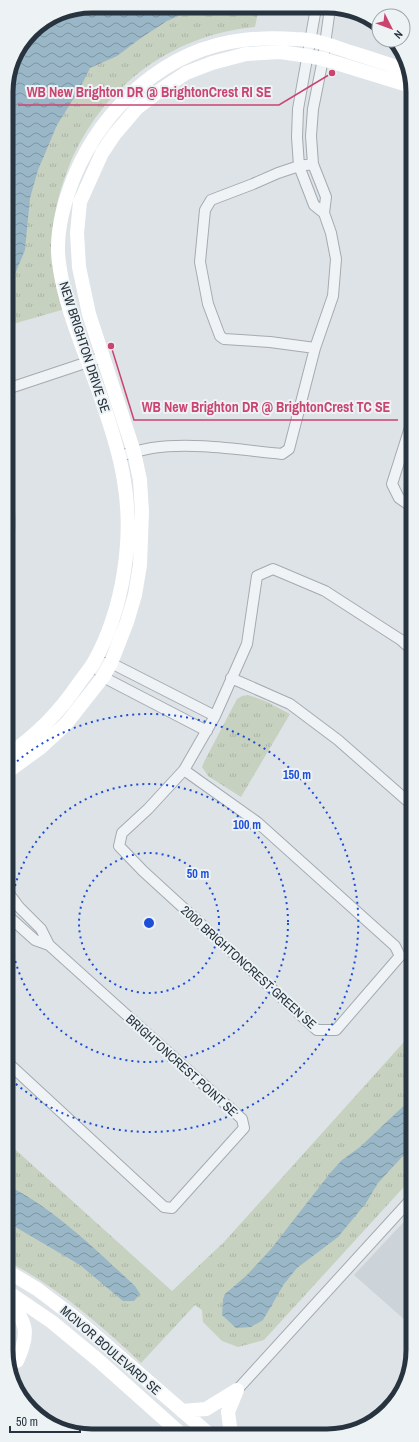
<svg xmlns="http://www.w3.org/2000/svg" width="419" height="1442" font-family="'Archivo Narrow',sans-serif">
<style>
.built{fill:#ccd3d9}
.grass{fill:url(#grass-tufts)}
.water{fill:url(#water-waves)}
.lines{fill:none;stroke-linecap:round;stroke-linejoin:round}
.street-casing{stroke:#a3abb1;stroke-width:12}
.street{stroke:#f0f3f6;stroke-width:10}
.secondary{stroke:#fff;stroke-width:14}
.ring{fill:none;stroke:#1d4ed8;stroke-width:2;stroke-dasharray:2 4}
.labels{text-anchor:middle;stroke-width:4;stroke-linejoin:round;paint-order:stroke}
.street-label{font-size:13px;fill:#27333e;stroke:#edf2f5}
.rim{fill:none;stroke:#27333e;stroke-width:5}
.centre{fill:#1d4ed8;stroke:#edf2f5;stroke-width:2}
.ring-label{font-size:12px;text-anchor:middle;font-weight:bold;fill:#1d4ed8;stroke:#edf2f5;stroke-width:4;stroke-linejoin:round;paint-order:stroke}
.leader{fill:none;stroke:#cb4470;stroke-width:1.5}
.callout-dot{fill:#cb4470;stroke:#edf2f5;stroke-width:1.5}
.callout-label{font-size:14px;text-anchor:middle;font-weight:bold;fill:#cb4470;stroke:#edf2f5;stroke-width:4;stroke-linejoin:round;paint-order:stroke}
</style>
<defs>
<pattern id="grass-tufts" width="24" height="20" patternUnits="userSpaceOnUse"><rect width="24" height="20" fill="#c7d1bf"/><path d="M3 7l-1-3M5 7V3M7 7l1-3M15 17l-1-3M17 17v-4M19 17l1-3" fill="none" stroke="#abb4a5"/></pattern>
<pattern id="water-waves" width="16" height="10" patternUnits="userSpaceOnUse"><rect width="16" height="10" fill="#99b7c7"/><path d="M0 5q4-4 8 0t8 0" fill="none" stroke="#7d95a3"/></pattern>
</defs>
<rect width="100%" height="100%" fill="#dee3e7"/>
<path class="built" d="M 413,1212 L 413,1327 L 354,1275 Z"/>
<path class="grass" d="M 92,6 L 259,7 L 255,27 C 170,35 101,88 69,166 C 61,187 53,211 54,234 C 54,242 57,250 58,258 C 60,275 63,292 65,309 L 6,326 L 6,86 L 13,59 L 31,31 L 59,12 Z
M 248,695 L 265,701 L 290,714 L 241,797 L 208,776 L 202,767 L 205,760 L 237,699 L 242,696 Z
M 412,1033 L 413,1177 L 264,1340 L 238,1347 L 222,1341 L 203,1322 L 202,1310 L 195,1305 L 141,1363 C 100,1324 57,1287 7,1261 L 7,1142 L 172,1291 L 224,1242 Z"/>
<path class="water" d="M 92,6 L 199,7 L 167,21 L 141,38 L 117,56 L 90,68 L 79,90 L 57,125 L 38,170 L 30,198 L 25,250 L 10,286 L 6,287 L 6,86 L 13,59 L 31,31 L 59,12 Z
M 413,1097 L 413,1145 L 378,1183 L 366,1203 L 338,1237 L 297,1268 L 284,1284 L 263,1320 L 251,1327 L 236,1328 L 222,1315 L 223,1299 L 225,1294 L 247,1275 L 271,1249 L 331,1172 L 342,1160 L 360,1147 Z
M 7,1185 C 56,1210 95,1249 135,1286 L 140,1294 L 134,1301 L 123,1301 L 80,1265 L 7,1222 Z"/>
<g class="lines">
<g class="street-casing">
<path id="street" d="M 316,8 L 298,109 L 297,137 L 299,166 L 314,205 L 324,213
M 313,164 L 299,166 L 278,173 L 253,184 L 211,200 L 205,210 L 200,262 L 208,304 L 220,336 L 224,339 L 270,342 L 315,348
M 7,389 L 103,357
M 412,421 L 392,484 L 399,498 L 412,507
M 119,456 C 130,453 141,450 152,448 C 194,442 240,450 282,454 L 289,449 L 315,348 L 333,296 L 336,259 L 331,233 L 324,213 L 326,197 L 313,164 L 311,136 L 313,109 L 323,59 L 330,8
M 7,496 C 11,516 9,537 7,557
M 94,663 L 111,663 L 215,716
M 99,671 L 103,677 L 207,731
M 231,678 L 290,704 L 338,740 L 412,805
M 184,770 L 257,822 L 395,946 L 400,956 L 336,1030 L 317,1030 L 143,871 L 119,846 L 122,833 L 148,809 L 184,770 L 215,716 L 247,644 L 257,576 L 273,569 L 325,591 L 401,640 L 412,650
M 7,891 L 19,907 L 41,929 L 49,945
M 7,915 L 35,940 L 49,945 L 242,1119 L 244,1128 L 172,1208 L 164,1207 L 7,1062
M 237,1390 L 413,1197"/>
</g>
<use href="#street" class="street"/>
<path class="secondary" d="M 7,756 C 37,734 58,714 79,683 C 84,676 90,669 94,662 C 123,610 134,539 124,481 C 120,454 111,427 102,401 C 87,356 65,310 59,263 C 55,235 64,202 74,177 C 103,107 166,49 243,40 C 260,38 278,38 295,39 C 314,39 333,46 350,52 C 370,58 390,65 409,71
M 7,772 L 40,748 L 66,724 L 103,677 L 111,663 L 127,622 L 135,595 L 140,565 L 142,512 L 140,480 L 134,452 L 89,314 L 79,267 L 77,233 L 80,202 L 102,153 L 114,135 L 137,108 L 159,91 L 186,73 L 212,63 L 246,54 L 280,52 L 308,56 L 323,59 L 411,86
M 7,1271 L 37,1289 L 74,1317 L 209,1434
M 8,1292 L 52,1322 L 98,1360 L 181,1434
M 8,1300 C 27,1322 30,1333 17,1361
M 182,1411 L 206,1409 L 237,1390
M 231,1434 L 228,1412 L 237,1390"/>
</g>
<g class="ring">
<circle cx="149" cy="923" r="70"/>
<circle cx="149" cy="923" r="139"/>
<path d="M8 769A209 209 0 1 1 8 1077"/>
</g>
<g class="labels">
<g class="street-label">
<text transform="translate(85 347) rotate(72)" y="5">NEW BRIGHTON DRIVE SE</text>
<text transform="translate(249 967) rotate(42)" y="5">2000 BRIGHTONCREST GREEN SE</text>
<text transform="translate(182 1065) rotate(42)" y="5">BRIGHTONCREST POINT SE</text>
<text transform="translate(111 1350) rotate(41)" y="5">MCIVOR BOULEVARD SE</text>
</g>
</g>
<path d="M0 0H419V1442H0ZM92 13H327A79 79 0 0 1 406 92V1350A79 79 0 0 1 327 1429H92A79 79 0 0 1 13 1350V92A79 79 0 0 1 92 13Z" fill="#edf2f5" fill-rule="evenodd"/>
<path class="rim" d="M92 13H327A79 79 0 0 1 406 92V1350A79 79 0 0 1 327 1429H92A79 79 0 0 1 13 1350V92A79 79 0 0 1 92 13Z"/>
<circle cx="149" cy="923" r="6" class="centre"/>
<g class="ring-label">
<text x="297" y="779">150 m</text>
<text x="247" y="829">100 m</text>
<text x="198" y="878">50 m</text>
</g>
<path class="leader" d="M332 73L279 105H18M111 346L134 420H398"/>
<g class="callout-dot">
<circle cx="332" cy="73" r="4"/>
<circle cx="111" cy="346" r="4"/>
</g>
<g class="callout-label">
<text x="149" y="97">WB New Brighton DR @ BrightonCrest RI SE</text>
<text x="266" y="412">WB New Brighton DR @ BrightonCrest TC SE</text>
</g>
<g transform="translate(391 28) rotate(132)"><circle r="19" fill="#edf2f5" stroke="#9ea6ac"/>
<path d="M0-3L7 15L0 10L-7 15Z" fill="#cb4470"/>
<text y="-6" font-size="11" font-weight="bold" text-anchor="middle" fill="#27333e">N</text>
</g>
<path d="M10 1426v6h70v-6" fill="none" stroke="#27333e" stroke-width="2"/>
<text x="16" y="1426" font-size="12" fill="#27333e" stroke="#edf2f5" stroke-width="3" paint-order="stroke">50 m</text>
</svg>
